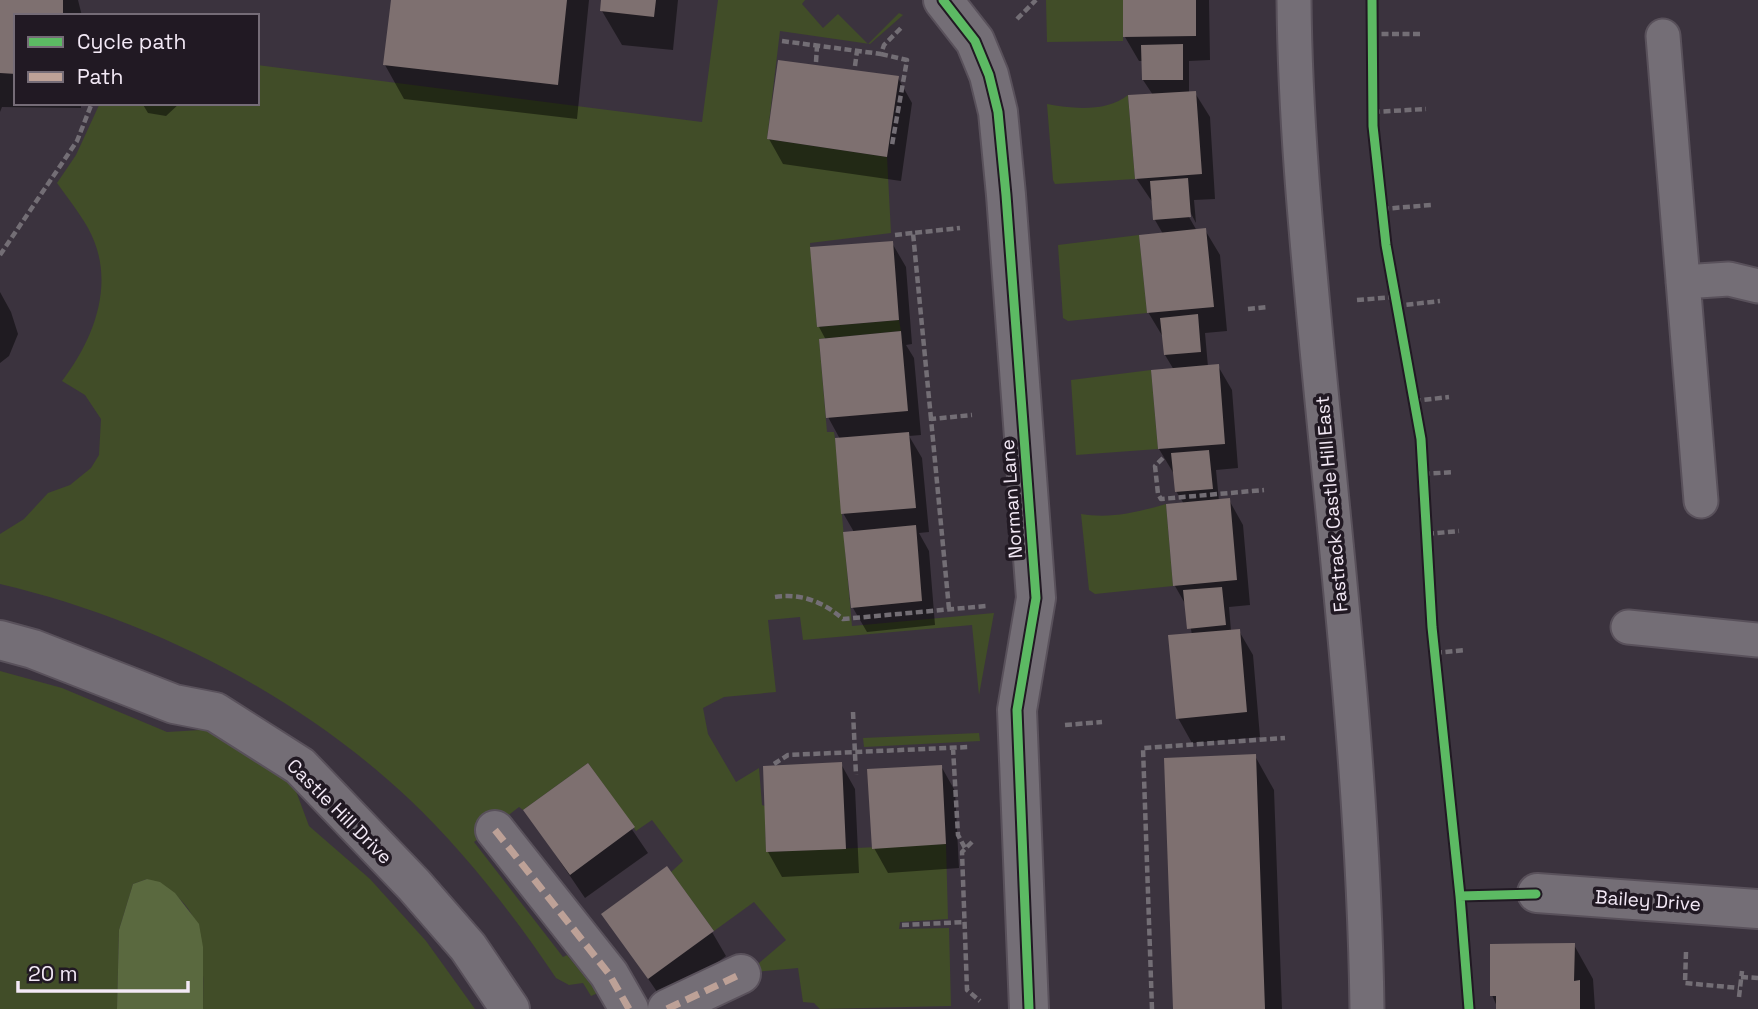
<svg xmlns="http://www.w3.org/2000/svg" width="1758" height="1009" font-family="'Space Grotesk',sans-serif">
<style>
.green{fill:#414d28}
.forest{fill:#5a693f}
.shadow{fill:#0007}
.building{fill:#7e7070}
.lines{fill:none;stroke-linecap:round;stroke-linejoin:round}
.service-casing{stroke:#59515b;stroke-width:37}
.minor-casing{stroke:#59515b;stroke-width:42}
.tertiary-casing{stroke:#59515b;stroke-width:42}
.path{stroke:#736e75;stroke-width:4.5;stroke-dasharray:7 3.5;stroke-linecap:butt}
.service{stroke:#746e76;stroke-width:33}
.minor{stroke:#746e76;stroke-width:38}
.tertiary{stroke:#746e76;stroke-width:38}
.quiet{stroke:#bda197;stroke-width:7;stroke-dasharray:14 7;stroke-linecap:butt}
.cycleway-casing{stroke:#211923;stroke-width:13}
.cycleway{stroke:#5cba63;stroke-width:9}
.labels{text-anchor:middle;stroke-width:7;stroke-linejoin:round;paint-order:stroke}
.street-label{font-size:19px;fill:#f3e9f6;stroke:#211923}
</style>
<rect width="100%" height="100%" fill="#3b333e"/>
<path class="green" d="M 718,0 L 805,0 L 802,4 L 823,28 L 838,14 L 868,44 L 899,13 L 903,15 L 870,44 L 780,31 L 767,139 L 887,157 L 891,233 L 810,243 L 817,327 L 899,320 L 901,331 L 819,339 L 827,432 L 834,432 L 835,438 L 852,626 L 994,613 L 979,695 L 972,625 L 803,640 L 800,617 L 768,620 L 776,692 L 724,697 L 703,708 L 708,734 L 736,782 L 759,768 L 762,805 L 765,806 L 766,852 L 946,844 L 948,919 L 900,922 L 899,929 L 949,928 L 951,1006 L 820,1009 L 814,1003 L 803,1002 L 798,968 L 755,972 L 752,969 L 786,940 L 754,902 L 714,931 L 671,872 L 683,861 L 652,820 L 636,831 L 588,763 L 523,810 L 519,807 L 474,842 L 563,957 L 567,955 L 598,993 L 591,996 L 583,983 L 569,985 L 556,978 C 513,914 464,851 408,798 C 296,693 149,619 0,584 L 0,534 L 24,519 L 48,493 L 70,485 L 91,468 L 99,455 L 101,419 L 85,395 L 62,381 C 95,338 117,280 88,228 C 79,212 67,197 57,183 L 76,155 L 100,103 L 257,103 L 257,65 L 702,122 Z
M 1046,0 L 1123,0 L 1123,41 L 1047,42 Z
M 1128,95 L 1135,179 L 1055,184 L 1053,180 L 1047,104 C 1072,109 1108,112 1128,95 Z
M 1139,235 L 1147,313 L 1068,321 L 1063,318 L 1058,245 Z
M 1151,370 L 1158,449 L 1076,455 L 1071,380 Z
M 1166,504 L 1173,586 L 1095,594 L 1089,590 L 1081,514 C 1111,519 1138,512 1166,504 Z
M 0,671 L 62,688 L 167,732 L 217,729 L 290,775 L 309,826 L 370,879 L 426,941 L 475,1009 L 203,1009 C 203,953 210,903 147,879 L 133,884 L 119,930 L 117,1009 L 0,1009 Z
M 979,733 L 980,741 L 864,747 L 863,738 Z"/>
<path class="forest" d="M 147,879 L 160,882 L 175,893 L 199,924 L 203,947 L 203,1009 L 117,1009 L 119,930 L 133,884 Z"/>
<path class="shadow" d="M 0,0 L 78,0 L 82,16 L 16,16 L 16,103 L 81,103 L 81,108 L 2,107 L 0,112 Z
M 393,0 L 589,0 L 577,119 L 404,99 L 385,65 Z
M 603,0 L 678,0 L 673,50 L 622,45 L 602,11 Z
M 1125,0 L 1209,0 L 1210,60 L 1189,61 L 1189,93 L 1195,93 L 1210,117 L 1215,199 L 1194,200 L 1196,223 L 1188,208 L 1185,210 L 1197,231 L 1205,230 L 1220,255 L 1227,331 L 1205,333 L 1208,367 L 1218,366 L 1232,390 L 1238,468 L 1216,470 L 1219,501 L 1229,500 L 1243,525 L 1250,605 L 1229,607 L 1231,631 L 1239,631 L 1253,655 L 1260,737 L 1192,743 L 1178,718 L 1192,635 L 1187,607 L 1175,586 L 1167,506 L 1184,504 L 1176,491 L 1174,474 L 1159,449 L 1153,372 L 1174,370 L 1165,355 L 1163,337 L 1148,312 L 1163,234 L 1155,220 L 1153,203 L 1136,178 L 1153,95 L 1143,80 L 1143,61 L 1139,61 L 1125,37 Z
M 898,78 L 912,103 L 901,181 L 783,164 L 769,139 Z
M 142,103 L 180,103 L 166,116 L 148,113 Z
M 892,243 L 906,267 L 912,344 L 906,345 L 914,358 L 921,435 L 909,436 L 922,458 L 929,532 L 919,533 L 929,551 L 935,625 L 867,632 L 853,608 L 854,532 L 843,513 L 840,439 L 828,417 L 826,340 L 819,327 Z
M 0,292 L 11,312 L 18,334 L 9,356 L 0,363 Z
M 1255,756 L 1274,790 L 1282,1009 L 1174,1009 Z
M 841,764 L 855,789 L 859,873 L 782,877 L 768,852 Z
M 588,765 L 648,853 L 585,898 L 525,810 Z
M 941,766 L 955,791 L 959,868 L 888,873 L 874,848 Z
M 604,914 L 712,932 L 726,956 L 664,1002 Z
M 1574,945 L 1593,979 L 1595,1009 L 1498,1009 L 1492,995 Z"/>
<path class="building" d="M 0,0 L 63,0 L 63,16 L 16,16 L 16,74 L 0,73 Z
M 391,0 L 567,0 L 558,85 L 383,65 Z
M 601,0 L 656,0 L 654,17 L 600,11 Z
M 1123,0 L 1196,0 L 1196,36 L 1123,37 Z
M 1183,44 L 1183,80 L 1142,80 L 1141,45 Z
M 778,60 L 899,76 L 887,157 L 767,139 Z
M 1196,91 L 1202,174 L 1135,179 L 1128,95 Z
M 1188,178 L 1191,217 L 1153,220 L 1150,181 Z
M 1206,228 L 1214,307 L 1147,313 L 1139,235 Z
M 893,241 L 899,320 L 817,327 L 810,247 Z
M 1198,314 L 1201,352 L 1164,355 L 1160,318 Z
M 901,331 L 908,411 L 826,418 L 819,339 Z
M 1219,364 L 1225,444 L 1158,449 L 1151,370 Z
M 909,432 L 916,508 L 841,514 L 835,438 Z
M 1209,450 L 1213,489 L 1175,492 L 1171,453 Z
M 1230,498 L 1237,580 L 1173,586 L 1166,504 Z
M 916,525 L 922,601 L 851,608 L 843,532 Z
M 1222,587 L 1226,625 L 1187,629 L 1183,590 Z
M 1240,629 L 1247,712 L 1176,719 L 1168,635 Z
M 1256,754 L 1265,1009 L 1173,1009 L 1164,758 Z
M 842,762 L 846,849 L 766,852 L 763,766 Z
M 588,763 L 635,827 L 570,875 L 523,810 Z
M 942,765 L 946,844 L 872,849 L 867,769 Z
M 667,866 L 714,931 L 648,979 L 601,914 Z
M 1575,943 L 1574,981 L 1580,980 L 1580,1009 L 1496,1009 L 1496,996 L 1490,996 L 1490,944 Z"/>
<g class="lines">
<g class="service-casing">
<path id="service" d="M 1294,0 C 1295,117 1306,233 1317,349 C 1338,568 1364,789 1367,1009
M 1663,36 L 1701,501
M 1683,282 L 1729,279 L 1758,286
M 1628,627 L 1758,640"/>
</g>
<g class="minor-casing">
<path id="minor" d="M 943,0 L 975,41 L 989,75 L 998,112 L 1006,195 L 1036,598 L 1017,710 L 1029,1009
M 495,830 L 609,974 L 629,1009
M 1537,893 L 1758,909
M 667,1009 L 741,974"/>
</g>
<g class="tertiary-casing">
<path id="tertiary" d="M 0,640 L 33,649 L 174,704 L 215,712 L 300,766 L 414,885 L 468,947 L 510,1009"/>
</g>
<path class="path" d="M 1017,19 L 1036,0
M 1371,34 L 1422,34
M 782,41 L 881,54 L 884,45 L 903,26
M 881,54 L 907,60 L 892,145
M 816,62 L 817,46
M 855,66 L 857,51
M 1373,112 L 1426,109
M 1382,209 L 1431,205
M 895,235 L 913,233
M 0,255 L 77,141 L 92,103
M 1357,300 L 1395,297
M 1396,306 L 1440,301
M 1248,309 L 1268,307
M 1414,401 L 1449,397
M 931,419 L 913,233 L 960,228
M 1163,458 L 1155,466 L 1158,494 L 1161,499 L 1264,490
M 1423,474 L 1454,472
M 1427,534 L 1459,531
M 775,597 C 802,593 823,602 843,619 L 986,606
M 949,609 L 931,419 L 972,415
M 1435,653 L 1466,650
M 853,712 L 856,775
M 1065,725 L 1102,722
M 953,748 L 958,835 L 965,848
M 774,764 L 788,755 L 969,747
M 972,842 L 962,852 L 967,990 L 980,1001
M 902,925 L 965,922
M 1686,952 L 1685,983 L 1739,988
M 1741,977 L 1758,978
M 1739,997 L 1742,971
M 1152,1009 L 1143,748 L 1285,738"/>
<use href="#service" class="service"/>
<use href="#minor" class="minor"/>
<use href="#tertiary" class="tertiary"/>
<path class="quiet" d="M 495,830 L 609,974 L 629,1009
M 667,1009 L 741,974"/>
<g class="cycleway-casing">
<path id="cycleway" d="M 943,0 L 975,41 L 989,75 L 998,112 L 1006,195 L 1036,598 L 1017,710 L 1029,1009
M 1372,0 L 1373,126 L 1386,245 L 1421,439 L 1432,627 L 1460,896 L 1536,894
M 1460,896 L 1469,1009"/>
</g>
<use href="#cycleway" class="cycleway"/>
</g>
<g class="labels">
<g class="street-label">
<text transform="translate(1011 499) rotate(-94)" y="7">Norman Lane</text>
<text transform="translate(1331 504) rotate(-95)" y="7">Fastrack Castle Hill East</text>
<text transform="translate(340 811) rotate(45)" y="7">Castle Hill Drive</text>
<text transform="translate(1648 900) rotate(4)" y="7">Bailey Drive</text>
</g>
</g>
<rect x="14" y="14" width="245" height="91" fill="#211923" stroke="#756c77" stroke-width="2"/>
<rect x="28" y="37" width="35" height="10" fill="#5cba63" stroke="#756c77" stroke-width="2"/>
<text x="77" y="49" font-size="21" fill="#f3e9f6">Cycle path</text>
<rect x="28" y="72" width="35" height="10" fill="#bda197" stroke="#756c77" stroke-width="2"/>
<text x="77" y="84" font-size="21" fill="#f3e9f6">Path</text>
<path d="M18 981v10h170v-10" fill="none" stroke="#f3e9f6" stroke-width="3.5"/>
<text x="28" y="981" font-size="21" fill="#f3e9f6" stroke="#211923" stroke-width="5" paint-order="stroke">20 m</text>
</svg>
